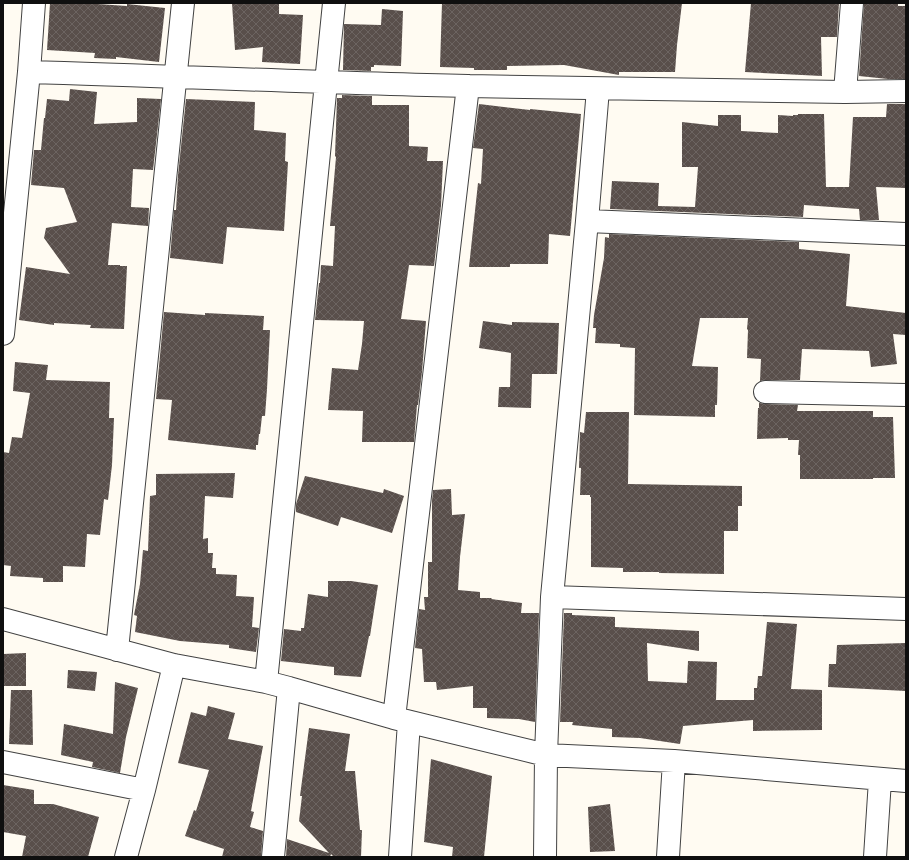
<svg xmlns="http://www.w3.org/2000/svg" width="909" height="860" font-family="'Times New Roman',serif">
<style>
.building{fill:url(#building-cross-hatch)}
.lines{fill:none;stroke-linecap:round;stroke-linejoin:round}
.street-casing{stroke:#424242;stroke-width:24}
.street{stroke:#fff;stroke-width:22}
</style>
<defs>
<pattern id="building-cross-hatch" width="8" height="8" patternUnits="userSpaceOnUse"><rect width="8" height="8" fill="#594f4b"/><path d="M0 0l8 8M0 8l8-8" fill="none" stroke="#6c6461"/></pattern>
</defs>
<rect width="100%" height="100%" fill="#fffbf2"/>
<path class="building" d="M 50,3 L 83,3 L 127,6 L 127,4 L 165,8 L 159,62 L 116,57 L 116,59 L 94,58 L 95,53 L 47,50 Z
M 232,3 L 279,3 L 279,14 L 303,15 L 300,64 L 262,62 L 263,47 L 235,50 Z
M 442,3 L 682,3 L 677,45 L 675,72 L 619,72 L 619,75 L 564,65 L 507,66 L 507,70 L 474,70 L 474,68 L 440,67 Z
M 751,3 L 839,3 L 837,37 L 821,37 L 822,76 L 745,72 Z
M 864,3 L 898,3 L 898,6 L 906,6 L 906,79 L 888,79 L 859,76 Z
M 382,9 L 403,11 L 401,66 L 374,65 L 374,67 L 371,67 L 371,71 L 343,70 L 344,24 L 381,25 Z
M 70,89 L 97,92 L 94,124 L 137,122 L 137,98 L 161,99 L 153,170 L 133,169 L 131,207 L 149,208 L 148,226 L 112,223 L 108,265 L 120,265 L 120,266 L 127,266 L 124,329 L 90,328 L 91,325 L 54,323 L 54,325 L 19,320 L 26,267 L 70,274 L 44,238 L 46,228 L 77,222 L 64,188 L 31,185 L 34,150 L 41,150 L 44,118 L 45,118 L 47,99 L 69,101 Z
M 342,95 L 372,96 L 372,105 L 409,105 L 409,146 L 428,147 L 427,161 L 443,161 L 441,206 L 434,266 L 409,265 L 401,319 L 426,321 L 422,372 L 418,405 L 417,405 L 414,442 L 362,442 L 363,411 L 328,410 L 332,368 L 358,370 L 362,344 L 364,321 L 315,320 L 319,283 L 320,283 L 321,265 L 333,266 L 335,226 L 330,226 L 336,157 L 335,156 L 337,98 L 342,98 Z
M 186,99 L 255,102 L 254,130 L 286,133 L 285,161 L 288,162 L 284,231 L 227,227 L 223,264 L 170,258 L 174,210 L 176,210 L 178,175 Z
M 479,104 L 530,110 L 530,109 L 581,114 L 570,236 L 549,234 L 548,264 L 510,264 L 510,267 L 469,267 L 478,183 L 481,184 L 483,149 L 473,148 Z
M 887,104 L 906,104 L 906,188 L 876,187 L 879,220 L 860,220 L 859,209 L 804,205 L 803,217 L 610,209 L 612,181 L 659,183 L 658,206 L 695,207 L 698,167 L 682,167 L 682,122 L 718,126 L 718,115 L 741,115 L 741,131 L 778,133 L 778,115 L 793,116 L 793,115 L 798,115 L 798,114 L 824,114 L 826,187 L 849,187 L 853,117 L 886,117 Z
M 609,234 L 799,242 L 799,249 L 850,254 L 846,306 L 906,313 L 906,335 L 893,334 L 897,364 L 871,367 L 869,351 L 802,349 L 800,380 L 765,380 L 760,381 L 761,359 L 747,358 L 748,330 L 747,329 L 748,318 L 700,318 L 692,366 L 718,367 L 717,405 L 715,405 L 715,417 L 634,415 L 635,348 L 620,347 L 620,344 L 595,343 L 596,328 L 593,328 L 594,315 L 604,258 L 605,237 L 609,238 Z
M 164,312 L 205,315 L 205,313 L 264,316 L 263,330 L 270,330 L 267,389 L 265,416 L 262,416 L 260,434 L 259,434 L 258,445 L 256,445 L 256,450 L 168,440 L 172,400 L 156,399 Z
M 483,321 L 512,325 L 512,322 L 559,323 L 557,374 L 532,374 L 531,408 L 498,407 L 499,387 L 510,387 L 511,353 L 479,348 Z
M 15,362 L 48,365 L 46,380 L 110,382 L 109,418 L 114,418 L 112,465 L 108,500 L 104,499 L 100,535 L 87,534 L 85,567 L 63,566 L 63,582 L 43,582 L 43,578 L 10,576 L 11,566 L 3,565 L 3,452 L 9,453 L 12,437 L 22,438 L 30,393 L 13,391 Z
M 759,403 L 765,404 L 798,405 L 797,411 L 873,411 L 873,417 L 893,417 L 895,478 L 873,478 L 873,479 L 800,479 L 800,455 L 798,455 L 799,440 L 788,440 L 788,438 L 757,439 L 758,408 L 759,408 Z
M 586,412 L 629,412 L 628,484 L 742,486 L 742,506 L 738,506 L 738,531 L 724,531 L 724,574 L 659,573 L 659,572 L 623,572 L 623,568 L 591,567 L 591,497 L 590,497 L 590,495 L 580,495 L 581,468 L 579,468 L 580,432 L 584,433 Z
M 235,473 L 233,498 L 205,496 L 203,539 L 208,538 L 208,553 L 213,553 L 212,568 L 216,568 L 216,574 L 237,575 L 236,596 L 254,597 L 252,627 L 259,628 L 256,652 L 229,648 L 229,645 L 180,641 L 135,632 L 137,616 L 134,615 L 140,584 L 143,550 L 148,551 L 150,496 L 156,495 L 156,474 Z
M 305,476 L 383,493 L 384,489 L 404,496 L 392,533 L 341,517 L 338,526 L 296,512 L 296,504 Z
M 451,489 L 452,515 L 465,514 L 460,557 L 458,590 L 480,592 L 480,598 L 492,598 L 491,599 L 522,603 L 521,613 L 539,613 L 535,722 L 519,719 L 487,718 L 487,708 L 473,708 L 473,686 L 437,690 L 436,682 L 424,682 L 422,649 L 415,648 L 419,609 L 425,610 L 424,597 L 428,597 L 428,562 L 432,562 L 432,501 L 433,490 Z
M 328,581 L 351,581 L 378,585 L 370,636 L 369,636 L 361,677 L 334,675 L 334,667 L 281,661 L 284,629 L 301,631 L 301,628 L 304,628 L 308,594 L 328,597 Z
M 564,613 L 572,613 L 572,615 L 615,617 L 615,627 L 699,631 L 699,651 L 647,643 L 648,681 L 687,683 L 688,661 L 717,662 L 716,700 L 754,700 L 754,688 L 757,688 L 758,676 L 762,676 L 767,622 L 797,624 L 791,689 L 822,690 L 822,730 L 753,731 L 753,720 L 683,726 L 680,744 L 640,738 L 612,737 L 612,729 L 572,725 L 573,722 L 560,722 Z
M 906,643 L 906,691 L 828,687 L 829,664 L 836,664 L 837,645 Z
M 26,653 L 26,686 L 3,686 L 3,654 Z
M 68,670 L 97,672 L 95,691 L 67,688 Z
M 115,682 L 138,688 L 126,737 L 120,773 L 92,767 L 93,762 L 61,755 L 64,724 L 113,734 Z
M 11,690 L 32,690 L 33,745 L 9,744 Z
M 208,706 L 235,713 L 228,739 L 263,746 L 251,811 L 254,812 L 250,827 L 263,831 L 261,857 L 222,857 L 224,849 L 185,836 L 194,810 L 196,811 L 209,770 L 178,763 L 191,712 L 206,716 Z
M 309,728 L 350,734 L 345,771 L 355,771 L 360,830 L 362,830 L 361,857 L 334,857 L 331,854 L 330,857 L 286,857 L 287,839 L 329,853 L 299,821 L 302,796 L 300,796 Z
M 431,759 L 492,776 L 484,857 L 452,857 L 453,847 L 424,842 Z
M 3,785 L 34,790 L 34,804 L 53,804 L 99,817 L 88,857 L 22,857 L 26,836 L 3,832 Z
M 610,804 L 615,851 L 590,852 L 588,807 Z"/>
<g class="lines">
<g class="street-casing">
<path id="street" d="M 29,72 C 175,76 321,83 468,86 C 593,89 719,90 845,92 L 906,91
M 845,92 L 852,3
M 587,221 L 906,234
M 3,334 L 29,72 L 34,3
M 765,392 L 906,395
M 552,597 L 906,609
M 3,619 L 174,665 L 266,682 L 289,688 L 394,718 L 546,755 L 674,761 L 906,781
M 117,650 L 183,3
M 266,682 L 334,3
M 394,718 L 468,86
M 3,762 L 144,790
M 126,857 L 144,790 L 174,665
M 273,857 L 289,688
M 400,857 L 409,722
M 545,857 L 546,755 L 552,597 L 587,221 L 598,89
M 668,857 L 674,761
M 875,857 L 880,780"/>
</g>
<use href="#street" class="street"/>
</g>
<rect width="909" height="860" fill="none" stroke="#0f0f0f" stroke-width="8"/>
</svg>
